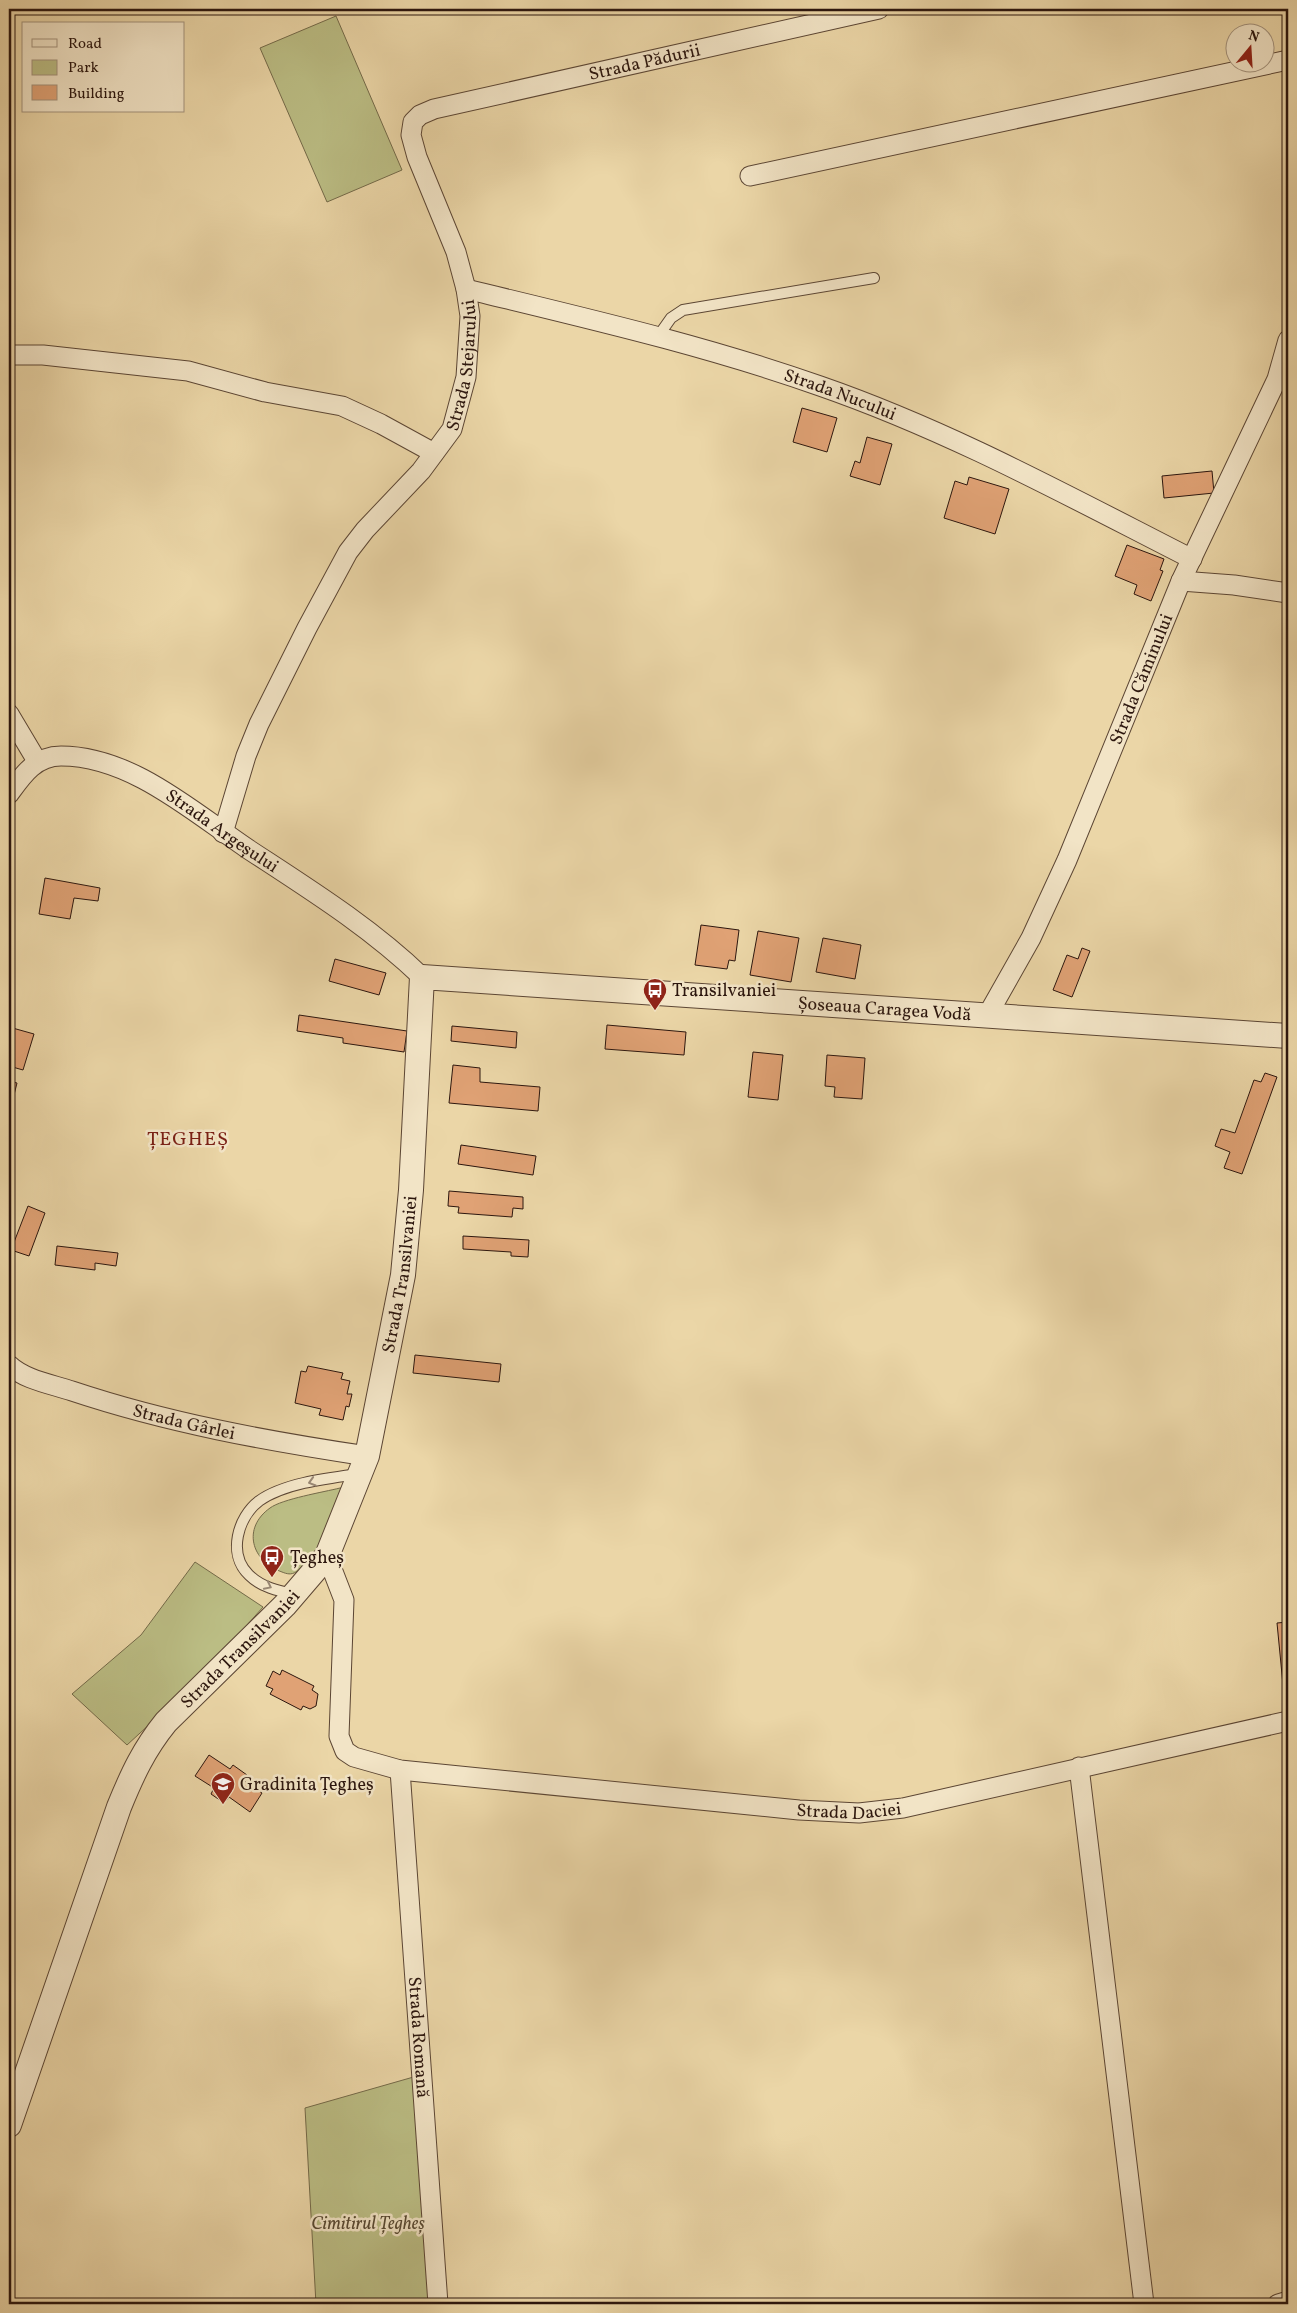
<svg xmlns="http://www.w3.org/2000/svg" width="1297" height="2313" font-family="Vollkorn,serif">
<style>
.green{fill:#bbbd84;stroke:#746a49}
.building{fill:#e0a275;stroke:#2c160e}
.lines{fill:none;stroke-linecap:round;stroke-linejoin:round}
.service-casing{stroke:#5c4634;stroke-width:12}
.minor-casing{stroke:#5c4634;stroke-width:21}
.tertiary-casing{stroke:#5c4634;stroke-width:26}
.service{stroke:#f2e4c6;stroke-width:10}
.minor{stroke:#f2e4c6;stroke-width:19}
.tertiary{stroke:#f2e4c6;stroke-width:24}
.oneway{stroke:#998773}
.labels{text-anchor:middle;stroke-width:5;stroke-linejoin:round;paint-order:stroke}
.street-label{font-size:18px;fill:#2c160e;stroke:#f2e4c6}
.poi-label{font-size:18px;fill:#2c160e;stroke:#f2e4c6;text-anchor:start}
.park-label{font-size:18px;font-style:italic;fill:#574831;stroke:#f2e4c6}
.quarter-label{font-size:20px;letter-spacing:1px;fill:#7a1f14;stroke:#f2e4c6}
</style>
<rect width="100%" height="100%" fill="#ebd6a7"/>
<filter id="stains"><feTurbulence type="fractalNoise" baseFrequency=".004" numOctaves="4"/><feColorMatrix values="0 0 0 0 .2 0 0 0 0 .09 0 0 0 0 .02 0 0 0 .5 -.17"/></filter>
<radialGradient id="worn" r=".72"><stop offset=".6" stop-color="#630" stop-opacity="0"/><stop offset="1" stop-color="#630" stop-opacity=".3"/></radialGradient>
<path class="green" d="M 336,16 L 402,170 L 327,202 L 260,48 Z
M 340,1488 L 346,1488 C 338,1508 315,1562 296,1572 C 291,1575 287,1574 282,1572 C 251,1561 242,1528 270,1508 C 282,1499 324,1492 340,1488 Z
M 195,1562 L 263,1607 L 202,1676 L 127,1745 L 72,1694 L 141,1635 Z
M 417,2076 L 430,2304 L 316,2304 L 305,2108 Z"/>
<path class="building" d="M 802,408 L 837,418 L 827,452 L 793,442 Z
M 867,437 L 892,444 L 880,485 L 850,476 L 855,461 L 860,463 Z
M 1212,471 L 1214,493 L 1164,498 L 1162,476 Z
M 969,477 L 1009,489 L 995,534 L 944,518 L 955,481 L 967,485 Z
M 1127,545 L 1164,559 L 1160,570 L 1163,571 L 1151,601 L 1134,594 L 1137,585 L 1115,576 Z
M 45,878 L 100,888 L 98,901 L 74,898 L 70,919 L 39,914 Z
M 701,925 L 739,930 L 735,961 L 729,960 L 727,969 L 695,965 Z
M 758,931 L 799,938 L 791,982 L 750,975 Z
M 823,938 L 861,945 L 855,979 L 816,972 Z
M 1082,948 L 1090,951 L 1072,997 L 1053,990 L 1067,955 L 1078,959 Z
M 335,959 L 386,973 L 379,995 L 329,981 Z
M 299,1015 L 407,1031 L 404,1052 L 343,1043 L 343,1038 L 297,1031 Z
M 607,1025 L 686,1032 L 684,1055 L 605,1049 Z
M 452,1026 L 517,1032 L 516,1048 L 451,1041 Z
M 9,1027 L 34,1034 L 23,1070 L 9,1066 Z
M 753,1052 L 783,1055 L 778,1100 L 748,1097 Z
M 827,1055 L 865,1058 L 862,1099 L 834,1097 L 835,1087 L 825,1086 Z
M 453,1065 L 480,1068 L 480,1082 L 540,1087 L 538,1111 L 449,1103 Z
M 1265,1073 L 1277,1077 L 1242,1174 L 1224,1168 L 1230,1152 L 1215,1146 L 1221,1129 L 1235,1133 L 1254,1080 L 1261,1082 Z
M 9,1081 L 17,1083 L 13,1099 L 9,1098 Z
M 461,1145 L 536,1156 L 533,1175 L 458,1164 Z
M 449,1191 L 523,1197 L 523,1209 L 513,1208 L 512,1217 L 458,1213 L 459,1207 L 448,1206 Z
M 28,1206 L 45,1213 L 29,1256 L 11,1250 Z
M 463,1236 L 529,1240 L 528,1257 L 511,1256 L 511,1252 L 463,1249 Z
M 57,1246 L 118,1253 L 116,1266 L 95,1263 L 95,1270 L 55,1265 Z
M 415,1355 L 501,1364 L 499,1382 L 413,1373 Z
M 308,1366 L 343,1373 L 341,1379 L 350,1381 L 347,1394 L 352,1394 L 349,1407 L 346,1406 L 343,1420 L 319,1415 L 321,1409 L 295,1403 L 301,1371 L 306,1372 Z
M 1288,1622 L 1288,1685 L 1283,1685 L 1277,1623 Z
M 282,1670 L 314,1686 L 312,1690 L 318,1694 L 316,1706 L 310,1709 L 303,1706 L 301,1710 L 270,1694 L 273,1689 L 266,1686 L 273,1671 L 280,1675 Z
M 209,1755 L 230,1769 L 233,1765 L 247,1775 L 243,1780 L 262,1793 L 250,1812 L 229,1797 L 224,1803 L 211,1794 L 214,1788 L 195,1776 Z"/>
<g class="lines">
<g class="service-casing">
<path id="service" d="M 659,335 L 671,318 L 683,310 L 874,278
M 294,1594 C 278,1591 261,1587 249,1575 C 227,1554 238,1517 259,1501 C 284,1483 329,1478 359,1474"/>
</g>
<g class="minor-casing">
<g id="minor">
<path d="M 750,176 L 1288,60"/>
<path id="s1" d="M 466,289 C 585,318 704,345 820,386 C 950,431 1070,497 1192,559"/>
<path d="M 10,355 L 43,355 L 188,371 L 265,392 L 342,406 L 381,424 L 434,453"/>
<path d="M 1181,581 L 1234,585 L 1288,593"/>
<path d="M 9,714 L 37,761"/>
<path id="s2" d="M 9,794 C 22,776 35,756 61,756 C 131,756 193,812 248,849 C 309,889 370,927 422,977"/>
<path id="s3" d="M 223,833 L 246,756 L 259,724 L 307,628 L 348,552 L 365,530 L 421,471 L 452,429 L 466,377 L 470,316 L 466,289 L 456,252 L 417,157 L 411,135 L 413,122 L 420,115 L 434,109 L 879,9"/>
<path id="s4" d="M 987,1016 L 1031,938 L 1067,860 L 1181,581 L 1277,379 L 1288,340"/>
<path id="s5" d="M 9,1365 C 25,1380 51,1384 72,1391 C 168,1423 267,1441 367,1456"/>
<path id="s6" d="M 327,1556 L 344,1600 L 339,1736 L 345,1751 L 354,1757 L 400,1770 L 799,1810 L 859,1813 L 903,1808 L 1288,1721"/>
<path d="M 1079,1767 L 1144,2304"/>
<path id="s7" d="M 400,1770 L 438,2304"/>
<path d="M 1278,2304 L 1288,2301"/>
</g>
</g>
<g class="tertiary-casing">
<g id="tertiary">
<path id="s8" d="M 9,2125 L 119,1807 C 132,1775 144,1749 166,1722 L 285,1605 L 327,1556 L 367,1456 L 403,1275 L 411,1190 L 422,977 L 1288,1036"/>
</g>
</g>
<use href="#service" class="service"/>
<use href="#minor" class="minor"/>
<use href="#tertiary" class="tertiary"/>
</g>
<defs><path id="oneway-chevron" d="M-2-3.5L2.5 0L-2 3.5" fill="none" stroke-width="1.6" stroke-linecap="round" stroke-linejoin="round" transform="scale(1.25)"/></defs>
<g class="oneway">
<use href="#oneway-chevron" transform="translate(312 1482) rotate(163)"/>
<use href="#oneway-chevron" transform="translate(268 1586) rotate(26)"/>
</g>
<defs>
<g id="bus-pin" transform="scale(1.25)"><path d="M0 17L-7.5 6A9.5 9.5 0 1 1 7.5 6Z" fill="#8f2418" stroke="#f2e4c6"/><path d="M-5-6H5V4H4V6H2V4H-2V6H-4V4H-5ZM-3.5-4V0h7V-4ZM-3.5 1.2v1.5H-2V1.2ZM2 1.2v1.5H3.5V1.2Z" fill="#fff"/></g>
<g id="school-pin" transform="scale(1.25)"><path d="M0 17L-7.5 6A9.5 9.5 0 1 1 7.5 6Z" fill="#8f2418" stroke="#f2e4c6"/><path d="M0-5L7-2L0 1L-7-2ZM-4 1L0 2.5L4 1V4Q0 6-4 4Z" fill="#fff"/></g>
</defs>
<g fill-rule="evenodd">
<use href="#bus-pin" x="655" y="990"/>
<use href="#bus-pin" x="272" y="1557"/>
<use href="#school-pin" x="223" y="1784"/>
</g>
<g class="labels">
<g class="street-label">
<text dy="6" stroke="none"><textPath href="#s3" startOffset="1030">Strada Pădurii</textPath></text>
<text dy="6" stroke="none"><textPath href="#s3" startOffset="535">Strada Stejarului</textPath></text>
<text dy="6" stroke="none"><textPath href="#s1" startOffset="389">Strada Nucului</textPath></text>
<text dy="6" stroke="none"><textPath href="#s4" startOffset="371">Strada Căminului</textPath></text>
<text dy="6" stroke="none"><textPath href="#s2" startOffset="248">Strada Argeșului</textPath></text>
<text dy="6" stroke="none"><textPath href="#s8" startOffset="1720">Șoseaua Caragea Vodă</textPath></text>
<text dy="6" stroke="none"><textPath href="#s8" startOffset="958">Strada Transilvaniei</textPath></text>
<text dy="6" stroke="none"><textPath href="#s5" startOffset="185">Strada Gârlei</textPath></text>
<text dy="6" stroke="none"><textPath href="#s8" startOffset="538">Strada Transilvaniei</textPath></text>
<text dy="6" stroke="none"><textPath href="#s6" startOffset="709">Strada Daciei</textPath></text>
<text dy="6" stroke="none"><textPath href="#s7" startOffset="268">Strada Romană</textPath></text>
</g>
<g class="poi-label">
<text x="672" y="996">Transilvaniei</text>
<text x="290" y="1563">Țegheș</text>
<text x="240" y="1790">Gradinita Țegheș</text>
</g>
<g class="park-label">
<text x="368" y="2229">Cimitirul Țegheș</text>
</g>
<g class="quarter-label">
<text x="188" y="1145">ȚEGHEȘ</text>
</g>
</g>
<rect width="1297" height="2313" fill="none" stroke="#ebd6a7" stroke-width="30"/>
<rect x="10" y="10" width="1277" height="2293" fill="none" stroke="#2c160e" stroke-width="2.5"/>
<rect x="15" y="15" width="1267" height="2283" fill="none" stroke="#2c160e"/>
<rect x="22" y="22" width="162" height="90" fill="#f2e4c6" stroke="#a3927c"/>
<rect x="32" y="39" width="25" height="8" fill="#f2e4c6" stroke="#a3927c"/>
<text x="68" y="48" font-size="15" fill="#2c160e">Road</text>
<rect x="32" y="60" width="25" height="15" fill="#bbbd84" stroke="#a3927c"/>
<text x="68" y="72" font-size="15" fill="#2c160e">Park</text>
<rect x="32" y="85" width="25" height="15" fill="#e0a275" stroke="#a3927c"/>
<text x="68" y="98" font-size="15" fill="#2c160e">Building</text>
<g transform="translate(1250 48) rotate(18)"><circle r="24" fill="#f2e4c6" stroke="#a3927c"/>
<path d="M0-4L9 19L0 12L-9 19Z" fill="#8f2418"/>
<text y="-8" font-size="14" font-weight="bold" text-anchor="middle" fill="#2c160e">N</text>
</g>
<rect width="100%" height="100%" filter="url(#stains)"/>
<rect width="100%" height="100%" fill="url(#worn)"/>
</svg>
